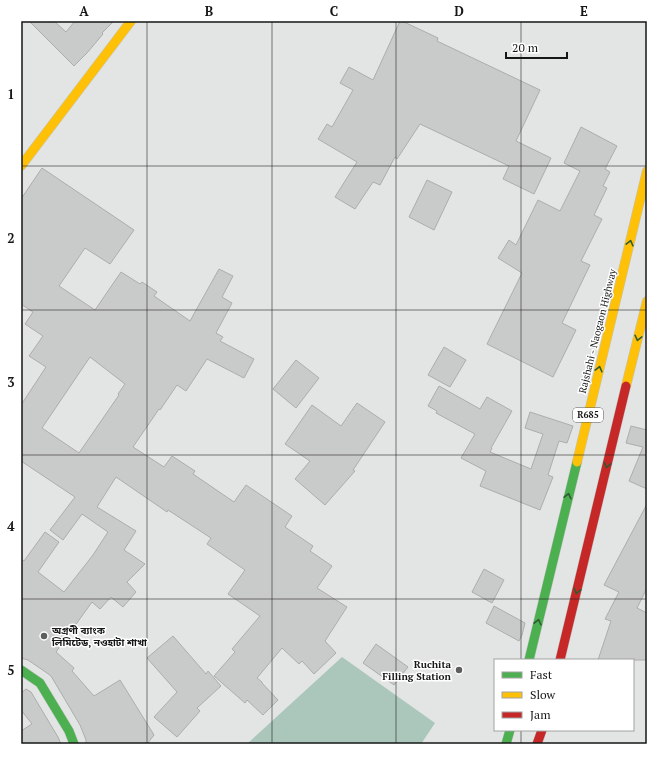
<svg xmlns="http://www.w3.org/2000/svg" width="668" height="765" font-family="'PT Serif','Noto Sans Bengali',serif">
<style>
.water{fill:#abc6ba}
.building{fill:#c9cbca;stroke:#acadac;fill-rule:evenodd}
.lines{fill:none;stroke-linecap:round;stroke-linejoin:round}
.fast-casing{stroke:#c0c2c1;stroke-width:10}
.slow-casing{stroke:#c0c2c1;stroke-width:10}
.jam-casing{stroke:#c0c2c1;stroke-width:10}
.fast{stroke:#4caf50;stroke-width:9}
.slow{stroke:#ffc107;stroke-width:9}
.jam{stroke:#c62828;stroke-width:9}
.oneway{stroke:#2e5b30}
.grid{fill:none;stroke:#151716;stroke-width:1;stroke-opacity:0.55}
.poi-dot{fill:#5d5f5e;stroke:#fff;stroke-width:1.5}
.labels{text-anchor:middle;stroke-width:3;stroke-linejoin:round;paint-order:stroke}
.shield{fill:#fff;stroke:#5b5d5c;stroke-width:1}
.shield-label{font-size:9px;font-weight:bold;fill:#151716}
.street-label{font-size:10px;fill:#151716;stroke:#fff}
.poi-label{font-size:10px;font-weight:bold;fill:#151716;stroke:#fff;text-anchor:start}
.neatline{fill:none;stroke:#151716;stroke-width:1.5}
.grid-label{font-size:13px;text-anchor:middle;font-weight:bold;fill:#151716}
</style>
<rect width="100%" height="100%" fill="#e2e5e4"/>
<path class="water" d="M 342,657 L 435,723 L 421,744 L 247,744 Z"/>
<path class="building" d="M 29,21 L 54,21 L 66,32 L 75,21 L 114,21 L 102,33 L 103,34 L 87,53 L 74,66 Z
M 400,21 L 402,21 L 438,38 L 437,41 L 540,90 L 516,141 L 551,158 L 534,194 L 503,179 L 509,166 L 420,124 L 397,159 L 395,157 L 380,185 L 373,182 L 355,209 L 335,197 L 357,162 L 318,139 L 327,124 L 332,127 L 353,90 L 340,83 L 349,67 L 373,80 Z
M 581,127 L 617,146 L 605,169 L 610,172 L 603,186 L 607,188 L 594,215 L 602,219 L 581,261 L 590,265 L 562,323 L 576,330 L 553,377 L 487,344 L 522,273 L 498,258 L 509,240 L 516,245 L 538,200 L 560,211 L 580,171 L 564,163 Z
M 42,168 L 134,230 L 110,264 L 85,248 L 59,286 L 95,310 L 121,272 L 140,284 L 142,282 L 157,292 L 154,296 L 190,321 L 219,269 L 233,276 L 222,297 L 232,303 L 216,333 L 223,337 L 220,341 L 254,359 L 244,378 L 207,359 L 186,391 L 177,385 L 160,410 L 159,409 L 133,447 L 164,467 L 172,456 L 195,471 L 193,474 L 234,502 L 246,485 L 292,516 L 285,527 L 313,546 L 310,551 L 332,566 L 317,588 L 347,607 L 325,641 L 336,653 L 314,674 L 302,661 L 299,664 L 282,648 L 257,678 L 262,682 L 262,683 L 278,700 L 263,715 L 247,700 L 245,703 L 214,676 L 235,652 L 232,649 L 260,616 L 228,594 L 245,570 L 207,544 L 211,538 L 168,510 L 167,512 L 116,477 L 97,507 L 136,531 L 124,550 L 145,564 L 127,582 L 136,592 L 123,607 L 111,597 L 100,609 L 92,602 L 56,652 L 74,668 L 72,671 L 94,696 L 120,680 L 154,735 L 147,744 L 86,744 L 86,740 L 80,725 L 51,676 L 47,673 L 28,660 L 21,658 L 21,559 L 24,561 L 45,532 L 59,542 L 38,572 L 64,592 L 93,555 L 108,532 L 82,514 L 63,540 L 50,530 L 75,497 L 21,461 L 21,405 L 46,367 L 29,356 L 43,336 L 25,324 L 33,312 L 21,304 L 21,199 ZM 90,357 L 125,384 L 118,394 L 119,395 L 79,453 L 42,428 Z
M 427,180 L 452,192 L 434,230 L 409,217 Z
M 444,347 L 466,360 L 450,387 L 428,375 Z
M 296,360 L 319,378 L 296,408 L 273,389 Z
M 439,386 L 480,409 L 487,397 L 512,411 L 491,448 L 492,448 L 490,452 L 531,469 L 543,434 L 525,428 L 530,412 L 573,426 L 567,443 L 559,441 L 548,475 L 553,477 L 540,510 L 480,486 L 486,471 L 461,458 L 475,434 L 436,413 L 437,411 L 428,406 Z
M 357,403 L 385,422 L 353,470 L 355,471 L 325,505 L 295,479 L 310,461 L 285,444 L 312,405 L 341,426 Z
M 631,426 L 647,430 L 647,489 L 629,481 L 643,447 L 626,443 Z
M 647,504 L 647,588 L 637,608 L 647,613 L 647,660 L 598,660 L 611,621 L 605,619 L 619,592 L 604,585 Z
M 484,569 L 504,580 L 492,603 L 472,592 Z
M 494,606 L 525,623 L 522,635 L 519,641 L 486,623 Z
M 173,636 L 206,674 L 208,671 L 221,686 L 197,708 L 200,711 L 177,737 L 154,717 L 177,692 L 147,658 Z
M 376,644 L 408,667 L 394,685 L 363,663 Z
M 26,689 L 31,692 L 58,737 L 61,744 L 21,744 L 21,731 L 32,724 L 21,710 L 21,693 Z"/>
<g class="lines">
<g class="fast-casing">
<path id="fast" d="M 529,660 L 577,462
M 21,670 L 40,683 L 69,731 L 74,744
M 506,744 L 510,730"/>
</g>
<g class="slow-casing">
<path id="slow" d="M 21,166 L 131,21
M 626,386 L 647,301
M 577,462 L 647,171"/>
</g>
<g class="jam-casing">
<path id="jam" d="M 560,660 L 626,386
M 537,744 L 542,730"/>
</g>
<use href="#fast" class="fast"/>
<use href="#slow" class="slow"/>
<use href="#jam" class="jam"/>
</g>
<defs><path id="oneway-chevron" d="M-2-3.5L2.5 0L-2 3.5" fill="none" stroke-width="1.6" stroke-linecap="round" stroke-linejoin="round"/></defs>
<g class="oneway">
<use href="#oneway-chevron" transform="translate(630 243) rotate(-76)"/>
<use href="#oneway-chevron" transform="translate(638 338) rotate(104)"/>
<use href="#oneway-chevron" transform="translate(599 369) rotate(-76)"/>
<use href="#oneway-chevron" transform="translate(607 465) rotate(103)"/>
<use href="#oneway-chevron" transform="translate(568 496) rotate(-77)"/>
<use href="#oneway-chevron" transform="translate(577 591) rotate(103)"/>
<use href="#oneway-chevron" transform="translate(538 622) rotate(-77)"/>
</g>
<path class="grid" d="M 147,21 L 147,744M 272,21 L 272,744M 396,21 L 396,744M 521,21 L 521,660M 21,166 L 647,166M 21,310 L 647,310M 21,455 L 647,455M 21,599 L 647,599M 521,730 L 521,744"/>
<g class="poi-dot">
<circle cx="44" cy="636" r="4"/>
<circle cx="459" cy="670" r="4"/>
</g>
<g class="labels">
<rect class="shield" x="573" y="408" width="30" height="14" rx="3"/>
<g class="shield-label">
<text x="588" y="418">R685</text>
</g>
<g class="street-label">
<text transform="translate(597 331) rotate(-76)" y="4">Rajshahi - Naogaon Highway</text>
</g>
<g class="poi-label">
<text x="52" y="634">অগ্রণী ব্যাংক<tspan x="52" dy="12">লিমিটেড, নওহাটা শাখা</tspan></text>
<text x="451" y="668" text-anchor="end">Ruchita<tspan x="451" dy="12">Filling Station</tspan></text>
</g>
</g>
<rect width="668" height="765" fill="none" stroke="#ffffff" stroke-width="44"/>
<rect x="494" y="659" width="140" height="72" fill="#ffffff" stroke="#a1a2a2"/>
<rect x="502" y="672" width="20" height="6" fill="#4caf50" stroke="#a1a2a2"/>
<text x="530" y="679" font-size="12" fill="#151716">Fast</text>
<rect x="502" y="692" width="20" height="6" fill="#ffc107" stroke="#a1a2a2"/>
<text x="530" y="699" font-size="12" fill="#151716">Slow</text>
<rect x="502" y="712" width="20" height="6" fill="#c62828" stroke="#a1a2a2"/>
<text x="530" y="719" font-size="12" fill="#151716">Jam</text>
<path d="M506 52v6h61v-6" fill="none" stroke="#151716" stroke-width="2"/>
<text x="512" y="52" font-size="12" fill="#151716" stroke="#ffffff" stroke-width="3" paint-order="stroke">20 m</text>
<rect x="22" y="22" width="624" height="721" class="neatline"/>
<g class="grid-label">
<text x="84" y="16">A</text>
<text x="209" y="16">B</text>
<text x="334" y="16">C</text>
<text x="459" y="16">D</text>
<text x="584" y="16">E</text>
<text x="11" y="99">1</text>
<text x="11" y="243">2</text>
<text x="11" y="387">3</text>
<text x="11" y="531">4</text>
<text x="11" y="675">5</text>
</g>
</svg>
